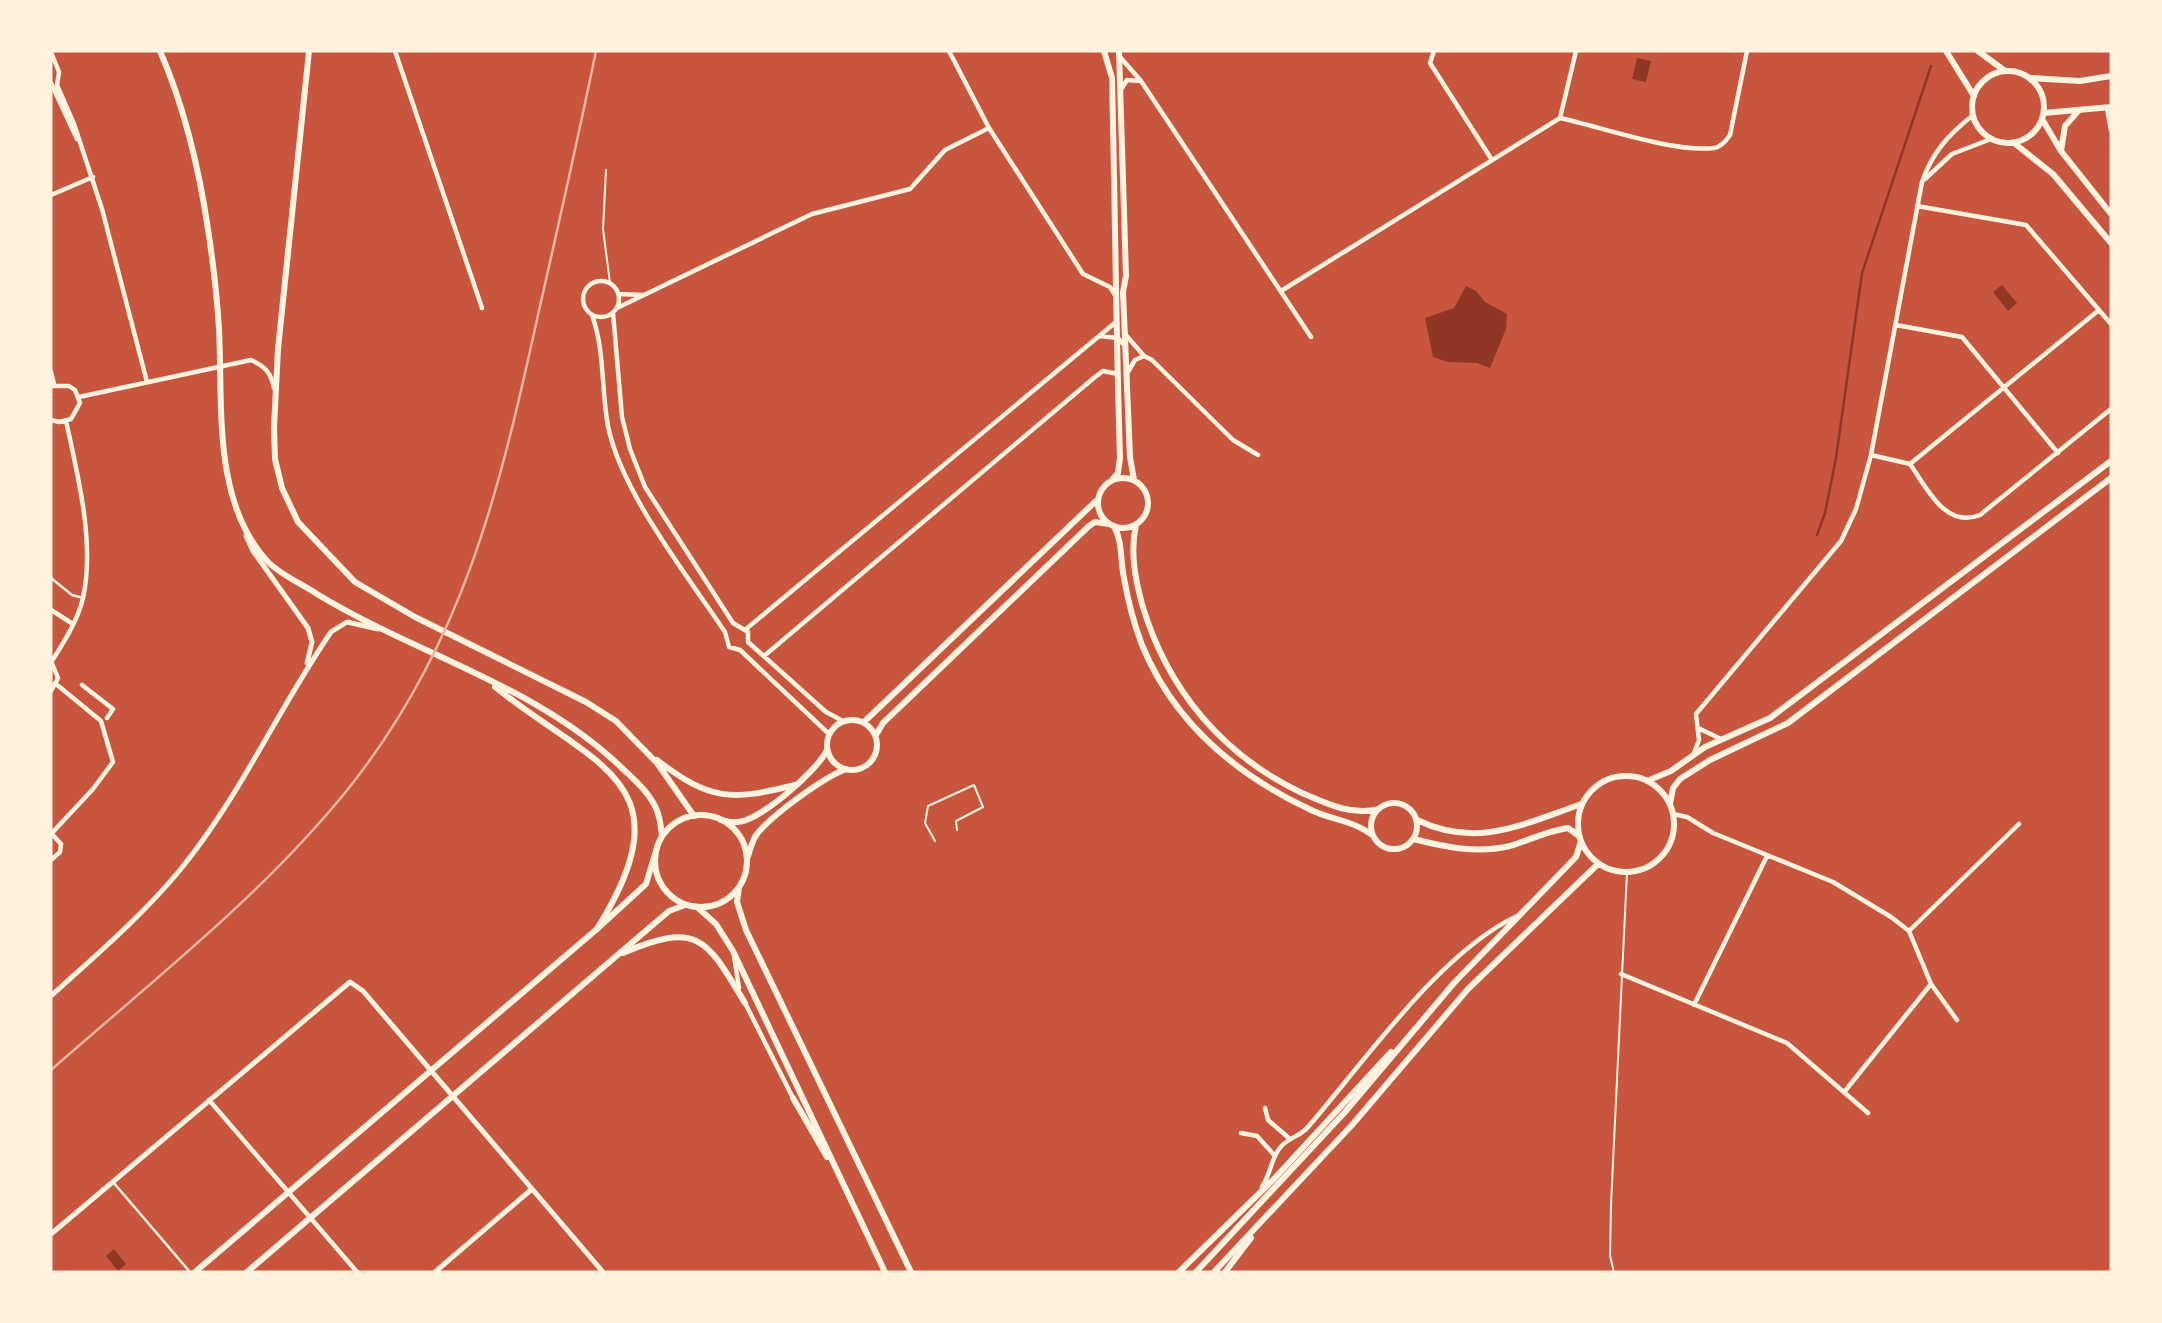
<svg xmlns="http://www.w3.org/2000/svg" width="2162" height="1323" font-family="'IBM Plex Serif',serif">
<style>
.water{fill:#8f3625}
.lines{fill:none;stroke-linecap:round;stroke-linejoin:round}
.stream{stroke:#8f3625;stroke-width:2.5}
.service{stroke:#fff3e0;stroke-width:2}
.pedestrian{stroke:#fff3e0;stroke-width:2.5}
.minor{stroke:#fff3e0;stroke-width:4.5}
.tertiary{stroke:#fff3e0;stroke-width:5}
.secondary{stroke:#fff3e0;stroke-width:6}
.primary{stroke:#fff3e0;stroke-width:6}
.rail{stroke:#e9b49f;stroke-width:2.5}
</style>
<rect width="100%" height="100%" fill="#c8553d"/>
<path class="water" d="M 1637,58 L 1651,61 L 1646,82 L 1632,79 Z
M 2002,285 L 2017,303 L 2008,311 L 1993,292 Z
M 1466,286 L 1476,291 L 1485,302 L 1507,314 L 1506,329 L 1490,368 L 1477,363 L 1448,362 L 1433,357 L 1425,318 L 1454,308 Z
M 114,1249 L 126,1264 L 118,1271 L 106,1256 Z"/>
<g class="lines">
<path class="stream" d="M 1817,535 L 1825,513 L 1836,458 L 1862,273 L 1931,66"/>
<path class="service" d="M 606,170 L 603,229 L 610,283
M 935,841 L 925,823 L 928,806 L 974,785 L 983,807 L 956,821 L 957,830
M 1614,1272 L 1610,1256 L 1611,1204 L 1627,872"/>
<path class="pedestrian" d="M 51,578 L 72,595 L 83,598
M 113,1182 L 190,1272"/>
<path class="minor" d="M 395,51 L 482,308
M 949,51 L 989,128 L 1083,274 L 1110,287 L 1115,295
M 1434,51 L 1430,63 L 1492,160
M 51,52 L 59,72 L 57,85 L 74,124 L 102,209 L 147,382
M 1120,57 L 1141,81 L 1311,337
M 51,83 L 77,139
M 1122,88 L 1127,80 L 1140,81
M 2107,108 L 2111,130
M 1560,118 L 1576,51
M 1925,179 L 1952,154 L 1991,139
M 51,195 L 93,177
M 1917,206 L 2026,225 L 2111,324
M583 299a18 18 0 1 1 36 0a18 18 0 1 1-36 0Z
M 1281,291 L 1560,118 C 1601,127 1674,153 1714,148 C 1721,147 1726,141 1730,135 L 1747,51
M 619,294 L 643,295
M 617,308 L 812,214 L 910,189 L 945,150 L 989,128
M 613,313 L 622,417 L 630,449 L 645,487 L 733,623 L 748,632 L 748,642 L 826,712 L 843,721
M 592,315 C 605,351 601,389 608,426 C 621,492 687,575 725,632 L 729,647 L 740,650 L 829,734
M 1896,325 L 1962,337 L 2058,453
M 1125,334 L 1144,356 L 1152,360 L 1233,440 L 1258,455
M 1100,336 L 1118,338 L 1125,346
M 51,372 L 54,384
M 1128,372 L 1135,360 L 1144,356
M 51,386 L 69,386 L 75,390 L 80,403 L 71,419 L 59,422 L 51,420
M 79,397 L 251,360 C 265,366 271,373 274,388
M 1871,455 L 1910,464 C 1927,488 1945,529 1980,515 L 2111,409
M 1910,464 L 2099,310
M 51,610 L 73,624
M 746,629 L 1116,322
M 764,656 L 1095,377 L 1103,371 L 1118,374
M 52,661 C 64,642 78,620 83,598 C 95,543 78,476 66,421
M 82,685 L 113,709 L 107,718
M 51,691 L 58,678 L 51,661
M 1698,728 L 1721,739
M 1694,753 L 1699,740 L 1696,714 L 1841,541 L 1856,509 L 1871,455 L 1922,182 C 1932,153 1948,135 1972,116
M 1673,814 L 1687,817 L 1713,833 L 1833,882 L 1891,917 L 1909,931 L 1931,984 L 1957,1020
M 51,834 L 93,789 L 113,762 L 101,721 L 56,684
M 51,860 L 60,852 L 61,844 L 51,833
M 1909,931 L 2019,824
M 734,956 L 739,988
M 1621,974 L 1787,1043 L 1868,1113
M 745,1003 L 793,1098
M 1694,1005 L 1767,856
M 1845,1091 L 1931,984
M 209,1100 L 357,1272
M 1265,1108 L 1268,1120 L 1290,1139
M 1241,1133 L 1257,1136 L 1275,1156
M 1262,1187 C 1270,1175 1271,1160 1279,1149 C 1286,1138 1300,1137 1308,1127 C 1365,1061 1440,952 1517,916"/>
<path class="tertiary" d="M 246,536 L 253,551 L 308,628 L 312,642 L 307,663
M 51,996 C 95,956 142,916 180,870 C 240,797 278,709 331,632 L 347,622 L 378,629
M 51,1234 L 350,982 L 363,991 L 603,1272
M 435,1272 L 532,1189"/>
<path class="secondary" d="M 1104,51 L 1112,78 C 1115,204 1116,331 1120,458 L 1118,473 L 1112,480
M 1119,51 L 1126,276 L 1123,292 L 1130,457 L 1134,480
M 2030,78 L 2080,81 L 2111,76
M 2044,113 L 2111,107
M1098 503a25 25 0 1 1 50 0a25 25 0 1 1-50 0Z
M 1136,525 C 1130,551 1135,578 1142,604 C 1167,689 1222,755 1302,793 C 1327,804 1352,816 1379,809
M 1114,526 C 1123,543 1120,560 1124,578 C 1128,601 1134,624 1142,645 C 1174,723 1235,774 1309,809 C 1330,820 1353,820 1372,835
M827 745a25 25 0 1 1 50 0a25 25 0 1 1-50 0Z
M 864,722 L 1098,499
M 876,735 L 883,723 L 1089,526 L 1095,522 L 1109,524
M1371 826a23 23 0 1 1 46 0a23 23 0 1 1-46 0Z
M 721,820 C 726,821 733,823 738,822 C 761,820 818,770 827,750
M 1417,820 C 1477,849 1523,824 1582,804
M 1413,839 C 1446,847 1476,854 1510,846 C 1530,840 1547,831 1568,828 L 1579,836
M 747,859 C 750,851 752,840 757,834 C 773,814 823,778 846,769
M 623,953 C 699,920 707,940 745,1003
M 195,1272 L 597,929 L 646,884 L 655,854
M 247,1272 L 669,911 L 685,905"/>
<path class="primary" d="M 160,51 C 184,106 199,169 208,229 C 213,262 217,296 219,329 C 223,406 212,502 268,562 C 281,575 302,584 317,594 C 417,655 539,686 624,770 C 635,780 648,792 655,806 C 660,815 661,826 662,836
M 309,51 L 278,349 L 274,427 L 275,459 L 282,488 L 298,522 L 355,582 L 415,617 L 586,702 L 616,721 L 657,763 L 694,816
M 1946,51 L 1974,96
M 1978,51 L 2005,71
M1972 107a36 36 0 1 1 72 0a36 36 0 1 1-72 0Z
M 2042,119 L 2061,151 L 2111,214
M 2014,143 L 2053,174 L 2111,243
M 2061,151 L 2065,126 L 2079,110
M 495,687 C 596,768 689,781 597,929
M 657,760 C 710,801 731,801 795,785
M1578 824a48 48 0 1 1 96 0a48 48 0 1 1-96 0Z
M 1647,781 L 1671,771 L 1705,747 L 1770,718 L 2111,461
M 1670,804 L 1673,788 L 1680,779 L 1710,760 L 1788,723 L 2111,478
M655 861a46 46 0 1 1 92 0a46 46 0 1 1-92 0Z
M 739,887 L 737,902 L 746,930 L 911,1272
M 697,907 L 716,924 L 733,951 L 885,1272
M 793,1098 L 827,1157
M 1179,1272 L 1274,1179 L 1391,1052
M 1196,1272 L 1345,1112 L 1454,983 L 1576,857 L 1581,841
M 1214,1272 L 1352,1125 L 1468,989 L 1598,864
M 1225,1272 L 1251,1238"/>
<path class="rail" d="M 51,1070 C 151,982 259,898 344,794 C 462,649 499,493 538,315 C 558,227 578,139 596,51"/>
</g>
<rect width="2162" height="1323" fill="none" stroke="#fff3e0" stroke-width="105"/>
</svg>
